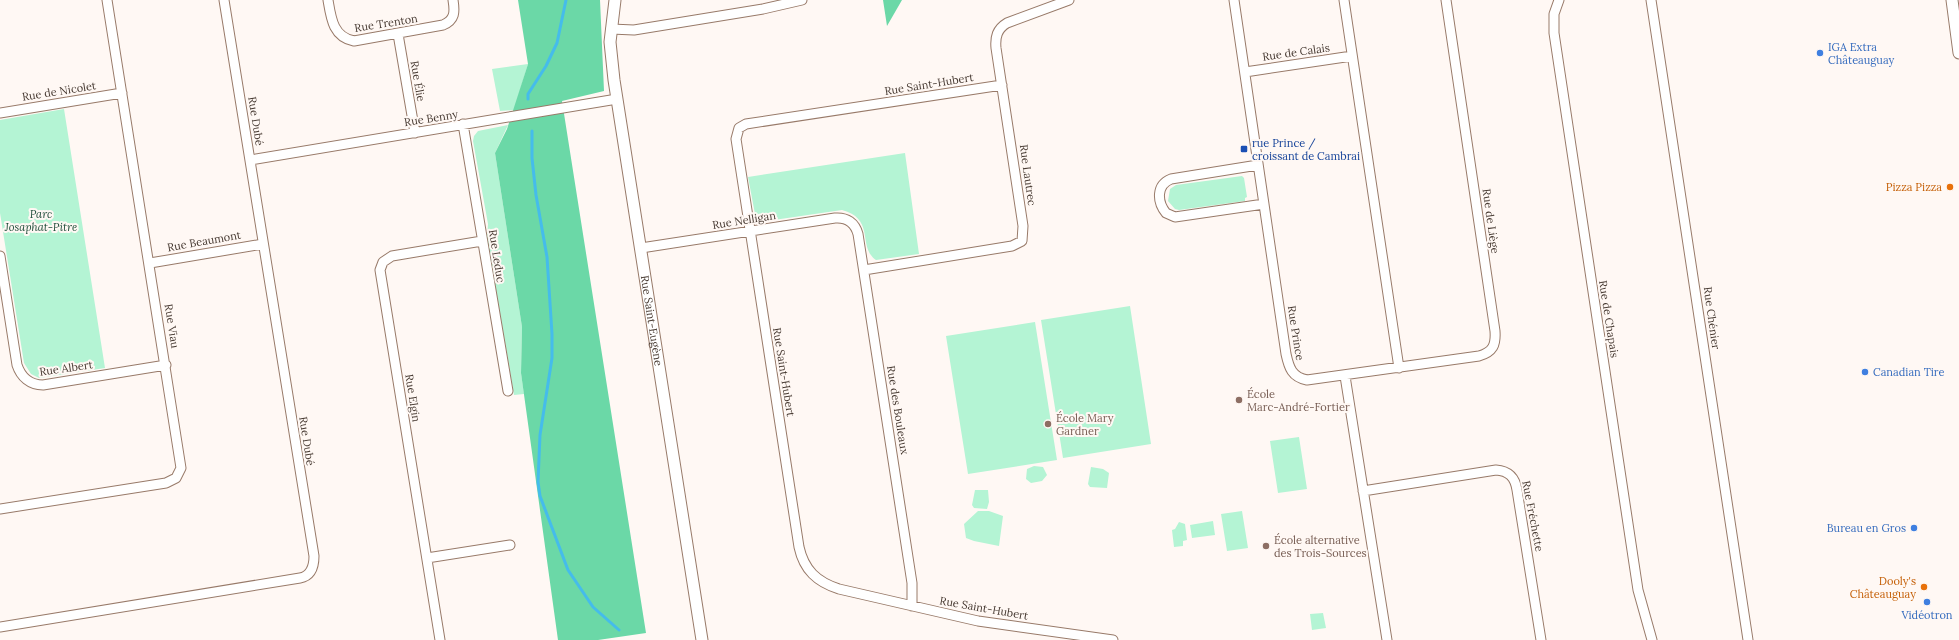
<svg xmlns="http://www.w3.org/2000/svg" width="1959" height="640" font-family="Lora,serif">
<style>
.green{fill:#b4f4d4}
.forest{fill:#6bd8a7}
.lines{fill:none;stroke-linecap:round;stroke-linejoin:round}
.stream{stroke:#45bceb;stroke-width:3}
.minor-casing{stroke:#987a69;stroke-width:11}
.tertiary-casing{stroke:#987a69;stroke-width:13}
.minor{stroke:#fff;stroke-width:9}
.tertiary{stroke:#fff;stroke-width:11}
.shop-dot{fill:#3f7fe0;stroke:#fff8f4;stroke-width:1.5}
.transit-dot{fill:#1a4fb4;stroke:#fff8f4;stroke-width:1.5}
.food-dot{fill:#e8710a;stroke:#fff8f4;stroke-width:1.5}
.education-dot{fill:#8d6e63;stroke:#fff8f4;stroke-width:1.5}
.labels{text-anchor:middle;stroke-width:4;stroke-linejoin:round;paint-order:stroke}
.street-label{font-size:11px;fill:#473a32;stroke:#fff8f4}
.shop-label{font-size:11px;fill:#366cbe;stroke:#fff8f4;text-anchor:start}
.transit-label{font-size:11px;fill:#164399;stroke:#fff8f4;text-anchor:start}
.food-label{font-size:11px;fill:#c56008;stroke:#fff8f4;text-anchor:end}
.park-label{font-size:11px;font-style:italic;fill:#1f4d39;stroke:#fff8f4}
.education-label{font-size:11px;fill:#785e54;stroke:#fff8f4;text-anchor:start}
</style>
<rect width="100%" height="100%" fill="#fff8f4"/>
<path class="green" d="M 528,64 L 514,110 L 500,111 L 492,69 Z
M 64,109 L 105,368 L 39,378 L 31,374 L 24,363 L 0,213 L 0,120 Z
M 508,125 L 495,153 L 522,327 L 521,373 L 524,394 L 514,395 L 487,238 L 488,224 L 473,141 L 474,136 L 478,131 Z
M 905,153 L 919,254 L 876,260 C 857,247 876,219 842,210 L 767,221 L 758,218 L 755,214 L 748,177 Z
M 1242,176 L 1244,178 L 1247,197 L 1245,198 L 1245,201 L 1179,210 L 1175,209 L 1168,201 L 1170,189 L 1176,185 Z
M 1130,306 L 1151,444 L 1063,458 L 1041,320 Z
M 1035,322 L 1057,460 L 968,474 L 946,336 Z
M 1299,437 L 1307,489 L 1278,493 L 1270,441 Z
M 1034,466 L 1043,467 L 1047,475 L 1042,481 L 1031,483 L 1026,479 L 1027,469 Z
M 1091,467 L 1103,469 L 1109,473 L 1107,488 L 1090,487 L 1088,484 Z
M 975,490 L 988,490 L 989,502 L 987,509 L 974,508 L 972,505 Z
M 978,511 L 989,511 L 1003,516 L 999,546 L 974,541 L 966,538 L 964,524 Z
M 1242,511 L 1248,548 L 1227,551 L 1221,514 Z
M 1213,521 L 1215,535 L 1192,538 L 1190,525 Z
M 1179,522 L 1185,524 L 1187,540 L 1183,541 L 1183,546 L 1174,547 L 1172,530 L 1175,529 Z
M 1323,613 L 1326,628 L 1312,630 L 1310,614 Z"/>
<path class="forest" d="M 518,0 L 600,0 L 604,91 L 562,101 L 646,633 L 598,640 L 558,640 L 521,373 L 522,327 L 495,153 L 507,129 L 528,64 Z
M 883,0 L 902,0 L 887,26 Z"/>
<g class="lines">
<path class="stream" d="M 528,99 L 528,94 L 546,66 L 557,43 L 566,0
M 532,131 L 532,158 L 536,195 L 547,257 L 552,334 L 552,358 L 540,435 L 538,482 L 540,496 L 568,570 L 593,607 L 619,630"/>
<g class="minor-casing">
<path id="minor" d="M 328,0 C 331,18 333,37 354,41 L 443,25 C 455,20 455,12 453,0
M 1234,0 L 1286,354 C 1289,368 1292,377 1307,380 L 1479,356 C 1493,352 1496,345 1495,331 L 1446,0
M 1344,0 L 1399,368
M 1559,0 L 1554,14 L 1554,33 L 1638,590 L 1652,640
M 1651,0 L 1748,640
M 611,29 L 634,30 L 763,9 L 802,0
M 398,34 L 415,133
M 1245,72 L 1352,56
M 1002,85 L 746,124 L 739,128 L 736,139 L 799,547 C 804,570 817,582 839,589 L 978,621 L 1113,640
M 0,113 L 122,93
M 463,124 L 508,391
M 250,160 L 617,99
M 1258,165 L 1171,179 C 1156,185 1157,202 1166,213 L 1175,217 L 1264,204
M 641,248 L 835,218 C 847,217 855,223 858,234 L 912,583 L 912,606
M 0,256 L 17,365 C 21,377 30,385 43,385 L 166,365
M 150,263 L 263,244
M 864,270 L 1012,246 L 1022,241 L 1023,226 L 996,48 C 995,37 997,29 1007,23 L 1069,0
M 1345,376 L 1387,640
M 1363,491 L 1496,470 C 1509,471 1515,477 1517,490 L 1541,640
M 0,509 L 166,483 L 176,478 L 181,468 L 107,0
M 427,558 L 510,545
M 0,627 L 300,578 C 311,576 314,567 314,556 L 224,0
M 440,640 L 380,270 L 383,262 L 392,256 L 482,241"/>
</g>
<g class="tertiary-casing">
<g id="tertiary">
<path id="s1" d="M 615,0 L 610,42 L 614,80 L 702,640"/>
<path d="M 1952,0 L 1959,53"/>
</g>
</g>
<use href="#minor" class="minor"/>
<use href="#tertiary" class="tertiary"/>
</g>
<g class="shop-dot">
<circle cx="1820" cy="53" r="4"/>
<circle cx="1865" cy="372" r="4"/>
<circle cx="1914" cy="528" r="4"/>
<circle cx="1927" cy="602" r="4"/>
</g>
<rect class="transit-dot" x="1240" y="145" width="8" height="8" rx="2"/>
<g class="food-dot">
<circle cx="1950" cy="187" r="4"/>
<circle cx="1924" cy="587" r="4"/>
</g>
<g class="education-dot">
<circle cx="1239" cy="400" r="4"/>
<circle cx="1048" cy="424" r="4"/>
<circle cx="1266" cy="546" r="4"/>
</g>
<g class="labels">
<g class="street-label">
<text transform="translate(386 23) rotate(-9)" y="4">Rue Trenton</text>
<text transform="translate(1296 52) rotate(-8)" y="4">Rue de Calais</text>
<text transform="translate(418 81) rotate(80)" y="4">Rue Élie</text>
<text transform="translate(929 84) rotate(-9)" y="4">Rue Saint-Hubert</text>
<text transform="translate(59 91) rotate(-9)" y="4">Rue de Nicolet</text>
<text transform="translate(431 118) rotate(-9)" y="4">Rue Benny</text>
<text transform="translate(256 121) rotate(81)" y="4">Rue Dubé</text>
<text transform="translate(1028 175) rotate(82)" y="4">Rue Lautrec</text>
<text transform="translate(744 220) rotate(-9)" y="4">Rue Nelligan</text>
<text transform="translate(1491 221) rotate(82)" y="4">Rue de Liège</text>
<text transform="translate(204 241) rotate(-10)" y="4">Rue Beaumont</text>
<text transform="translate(497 256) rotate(81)" y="4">Rue Leduc</text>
<text transform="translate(1712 318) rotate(82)" y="4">Rue Chénier</text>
<text transform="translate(1609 319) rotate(81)" y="4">Rue de Chapais</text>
<text dy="4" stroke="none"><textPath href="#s1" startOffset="324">Rue Saint-Eugène</textPath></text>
<text transform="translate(172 326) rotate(81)" y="4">Rue Viau</text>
<text transform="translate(1296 333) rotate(81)" y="4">Rue Prince</text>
<text transform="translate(66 368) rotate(-8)" y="4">Rue Albert</text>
<text transform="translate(784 372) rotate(81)" y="4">Rue Saint-Hubert</text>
<text transform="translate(413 398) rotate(81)" y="4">Rue Elgin</text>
<text transform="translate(898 410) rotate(81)" y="4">Rue des Bouleaux</text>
<text transform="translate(307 441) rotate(81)" y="4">Rue Dubé</text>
<text transform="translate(1533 516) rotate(79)" y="4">Rue Fréchette</text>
<text transform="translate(984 608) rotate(10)" y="4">Rue Saint-Hubert</text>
</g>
<g class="shop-label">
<text x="1828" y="51">IGA Extra<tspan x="1828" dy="13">Châteauguay</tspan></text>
<text x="1873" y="376">Canadian Tire</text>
<text x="1906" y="532" text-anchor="end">Bureau en Gros</text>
<text x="1927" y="619" text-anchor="middle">Vidéotron</text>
</g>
<g class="transit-label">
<text x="1252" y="147">rue Prince /<tspan x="1252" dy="13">croissant de Cambrai</tspan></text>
</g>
<g class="food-label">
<text x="1942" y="191">Pizza Pizza</text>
<text x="1916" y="585">Dooly's<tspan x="1916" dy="13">Châteauguay</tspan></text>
</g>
<g class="park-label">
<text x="41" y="218">Parc<tspan x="41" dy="13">Josaphat-Pitre</tspan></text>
</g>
<g class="education-label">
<text x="1247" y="398">École<tspan x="1247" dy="13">Marc-André-Fortier</tspan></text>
<text x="1056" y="422">École Mary<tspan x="1056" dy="13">Gardner</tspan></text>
<text x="1274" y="544">École alternative<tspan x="1274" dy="13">des Trois-Sources</tspan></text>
</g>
</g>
</svg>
